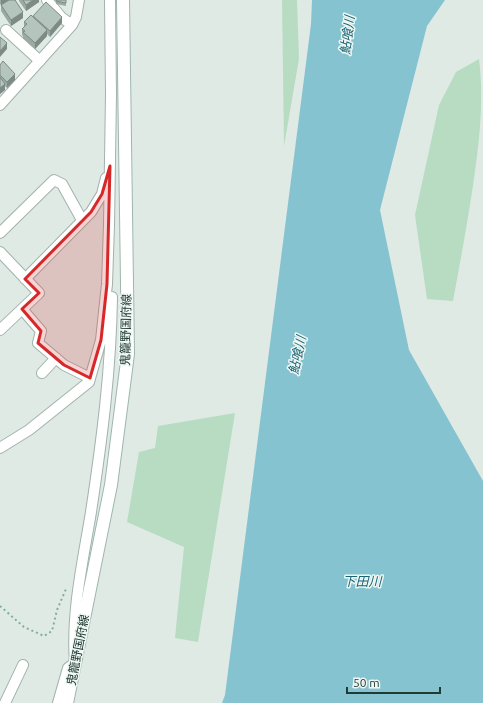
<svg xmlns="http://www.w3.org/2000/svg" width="483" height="703" font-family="Ubuntu,'Noto Sans JP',sans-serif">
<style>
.green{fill:#b7dcc2}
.water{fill:#86c3d0}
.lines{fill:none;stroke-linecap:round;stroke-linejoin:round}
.street-casing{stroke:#a2b2ac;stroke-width:12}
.secondary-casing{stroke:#9eb6ae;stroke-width:14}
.path{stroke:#7faea0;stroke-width:2;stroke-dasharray:2 3;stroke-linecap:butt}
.street{stroke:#fff;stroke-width:10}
.secondary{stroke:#fff;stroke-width:12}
.wall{fill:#9ba9a3}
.shaded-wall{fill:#7e8a85}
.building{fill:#b4c5be;stroke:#7e8a85}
.marked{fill:#d62828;fill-opacity:0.2;stroke:#d62828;stroke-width:3;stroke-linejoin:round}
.labels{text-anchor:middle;stroke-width:3;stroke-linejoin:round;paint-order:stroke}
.street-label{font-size:12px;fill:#203a34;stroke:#eff7f3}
.water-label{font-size:13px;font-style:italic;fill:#1b6475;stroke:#eff7f3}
</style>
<rect width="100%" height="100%" fill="#dfeae5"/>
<path class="green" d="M 282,0 L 297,0 L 299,59 L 284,146 Z
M 479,59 C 483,90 481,125 477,156 C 471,205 462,252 453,301 L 427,299 L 415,215 L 439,105 L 456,72 Z
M 235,413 L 198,642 L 175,638 L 184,547 L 127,522 L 139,452 L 155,448 L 158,426 Z"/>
<path class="water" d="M 312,0 L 445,0 L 427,26 L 380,210 L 409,350 L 483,481 L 483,703 L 222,703 L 225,695 L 311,24 Z"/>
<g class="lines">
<g class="street-casing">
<path id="street" d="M 47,0 L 61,17 L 72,25
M 6,30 L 40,61
M 0,105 L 72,25 L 76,17 L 79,0
M 0,233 L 54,180 L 62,184 L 82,220
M 0,252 L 39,293 L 0,330
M 25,279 L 91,212 L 102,194 L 106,178
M 22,309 L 41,331 L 38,343 L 64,365 L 90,378
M 42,373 L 56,358
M 0,448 L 29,430 L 89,382 L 101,340 L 107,284 L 109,225 L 111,94 L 110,0
M 5,703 L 23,665
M 58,703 L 68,668 L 75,663 C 71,612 83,561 91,512 C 102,439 111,370 112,297"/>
</g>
<g class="secondary-casing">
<path id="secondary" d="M 67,703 L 111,485 L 128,354 L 123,0"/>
</g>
<path class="path" d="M 0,606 L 24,627 L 44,636 L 52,631 L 57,610 L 66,589"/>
<use href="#street" class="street"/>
<use href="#secondary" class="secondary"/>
</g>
<path class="wall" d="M 0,0 L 15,0 L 23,18 L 11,26 L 1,11 L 1,5 L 0,4 Z
M 19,0 L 39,0 L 39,2 L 26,11 L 19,1 Z
M 56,0 L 66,0 L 66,6 L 56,4 Z
M 33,16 L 62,23 L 50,37 L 47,34 L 47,36 L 35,49 L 23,38 L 23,36 L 22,35 L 22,29 L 24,27 L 24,22 L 33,17 Z
M 0,65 L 15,80 L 7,88 L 5,86 L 5,90 L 0,94 Z"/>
<path class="shaded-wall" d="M 1,0 L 10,0 L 1,5 Z
M 33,0 L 39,0 L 39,2 L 26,11 L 26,5 Z
M 23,12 L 23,18 L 11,26 L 11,20 Z
M 62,17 L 62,23 L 50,37 L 50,31 Z
M 47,30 L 47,36 L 35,49 L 35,43 Z
M 7,43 L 7,49 L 0,57 L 0,51 Z
M 15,74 L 15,80 L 7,88 L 7,82 Z
M 5,84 L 5,90 L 0,94 L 0,88 Z"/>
<path class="building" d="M 9,0 L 15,0 L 23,12 L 11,20 L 1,5 Z
M 23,0 L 33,0 L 26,5 Z
M 56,0 L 66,0 L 66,3 L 56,1 Z
M 46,2 L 62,17 L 50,31 L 33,16 Z
M 31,15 L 47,30 L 35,43 L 23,32 L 25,31 L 22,29 L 27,24 L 24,22 Z
M 0,37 L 7,43 L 0,51 Z
M 3,61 L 15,74 L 7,82 L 0,75 L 0,65 Z
M 0,77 L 5,84 L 0,88 Z"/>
<path class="marked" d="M 110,166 L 107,284 L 101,340 L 90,378 L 64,365 L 38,343 L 41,331 L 22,309 L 39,293 L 25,279 L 91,212 L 102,194 Z"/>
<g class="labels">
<g class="street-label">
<text transform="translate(126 330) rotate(-89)" y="4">鬼籠野国府線</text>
<text transform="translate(78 650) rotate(-79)" y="4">鬼籠野国府線</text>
</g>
<g class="water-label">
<text transform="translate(347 35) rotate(-83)" y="5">鮎喰川</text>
<text transform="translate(297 355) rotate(-78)" y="5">鮎喰川</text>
<text x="362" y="586">下田川</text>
</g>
</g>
<path d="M347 687v6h93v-6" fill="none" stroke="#203a34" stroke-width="2"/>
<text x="353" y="687" font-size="12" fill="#203a34" stroke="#eff7f3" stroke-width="3" paint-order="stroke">50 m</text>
</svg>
